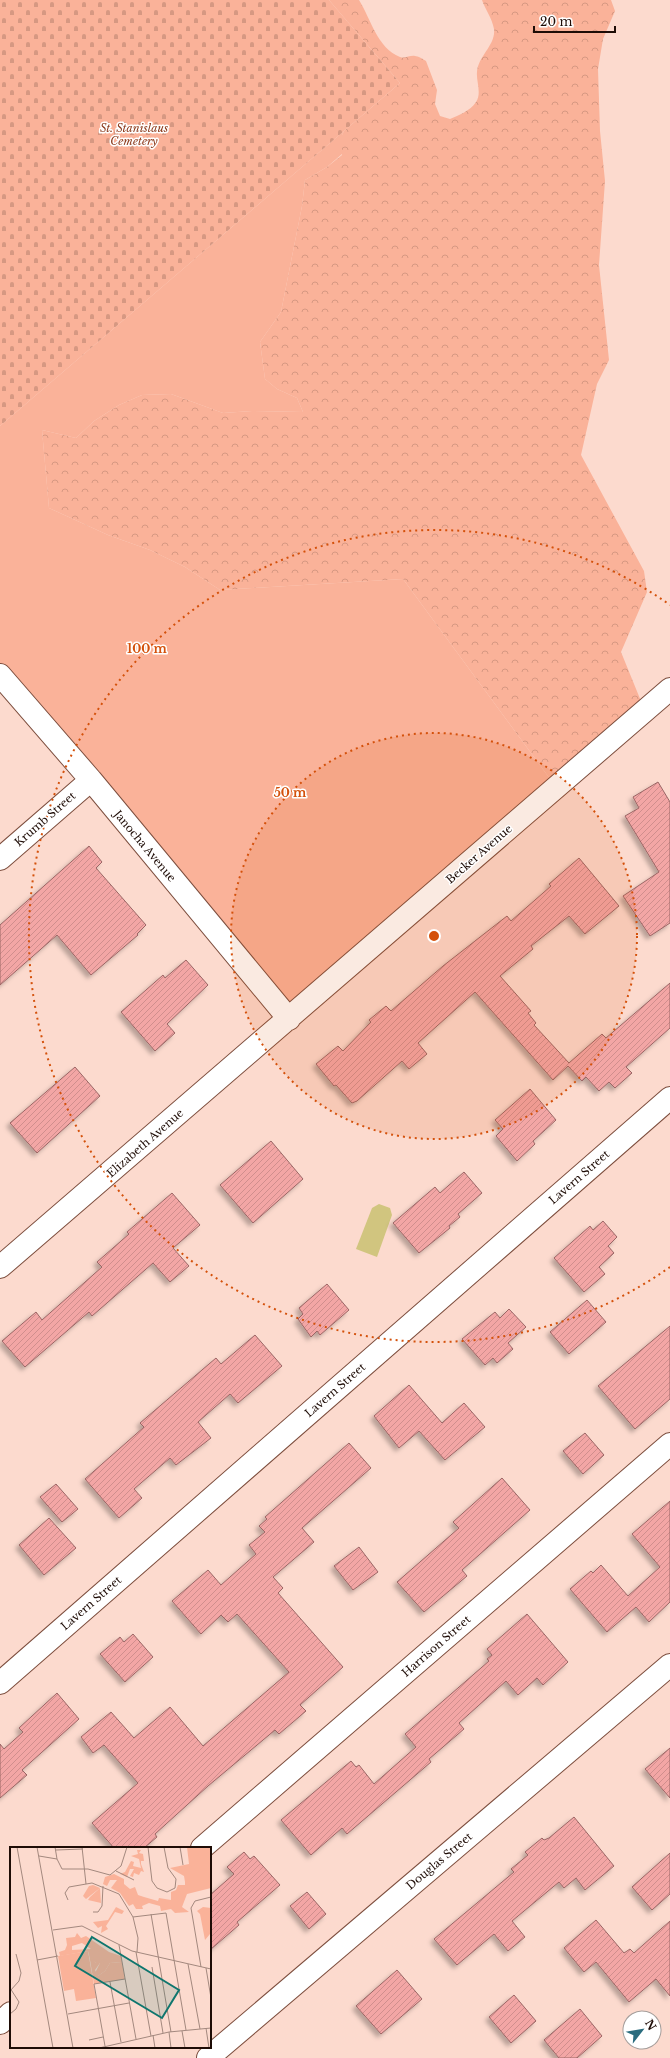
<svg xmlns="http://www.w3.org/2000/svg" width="670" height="2058" font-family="'Libre Baskerville',serif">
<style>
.green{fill:#fab299}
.forest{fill:url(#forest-crowns)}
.cemetery{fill:url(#cemetery-stones)}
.water{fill:#d1c57f}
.building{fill:url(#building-hatch);stroke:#9b6665;filter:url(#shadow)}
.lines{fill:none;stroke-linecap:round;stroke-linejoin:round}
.minor-casing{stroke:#7d4e3e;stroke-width:24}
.minor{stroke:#fff;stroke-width:22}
.ring{fill:none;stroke:#d4510b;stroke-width:2;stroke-dasharray:2 4}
.labels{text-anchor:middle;stroke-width:3;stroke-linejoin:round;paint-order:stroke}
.park-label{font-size:11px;font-style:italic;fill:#8b3819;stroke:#fff}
.street-label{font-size:11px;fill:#1e0c06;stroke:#fff}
.inset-road{fill:none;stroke:#a3887e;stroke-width:1}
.view{fill:#0f766e;fill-opacity:0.15;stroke:#0f766e;stroke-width:2}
.inset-edge{fill:none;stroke:#1e0c06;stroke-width:2}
.centre{fill:#d4510b;stroke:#fff;stroke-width:2}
.ring-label{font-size:12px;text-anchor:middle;font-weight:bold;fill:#d4510b;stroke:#fff;stroke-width:3;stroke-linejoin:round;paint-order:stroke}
</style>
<defs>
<pattern id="forest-crowns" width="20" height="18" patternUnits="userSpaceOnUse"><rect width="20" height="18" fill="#fab299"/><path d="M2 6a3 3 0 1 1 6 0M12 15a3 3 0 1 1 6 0" fill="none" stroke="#d69882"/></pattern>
<pattern id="cemetery-stones" width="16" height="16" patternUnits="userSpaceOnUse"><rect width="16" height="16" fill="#fab299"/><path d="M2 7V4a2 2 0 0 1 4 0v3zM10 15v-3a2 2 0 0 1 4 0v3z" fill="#d69882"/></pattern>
<pattern id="building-hatch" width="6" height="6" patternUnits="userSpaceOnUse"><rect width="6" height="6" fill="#f3a6a5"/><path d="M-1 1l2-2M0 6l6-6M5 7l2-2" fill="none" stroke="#d08e8d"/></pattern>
<filter id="shadow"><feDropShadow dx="-3.5" dy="3.5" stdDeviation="2" flood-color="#0004"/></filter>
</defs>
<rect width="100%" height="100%" fill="#fcdace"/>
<path class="green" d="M 344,131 L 342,135 L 342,154 L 327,167 L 305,180 L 302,206 L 281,312 L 260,342 L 265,379 L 277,389 L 297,398 L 303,412 L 252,411 L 223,413 L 171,394 L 142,395 L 119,405 L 94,421 L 76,438 L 42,430 L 49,508 L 108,535 L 150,550 L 185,567 L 220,590 L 403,579 L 556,787 L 289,1019 L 0,675 L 0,426 Z"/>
<path class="forest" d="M 329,0 L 359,0 C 371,19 377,48 400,57 C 405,59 410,55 415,56 C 418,56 423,59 426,61 L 437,90 L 435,104 L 440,116 L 450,119 C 459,115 470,111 476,102 C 482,93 476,81 477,72 C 478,56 496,45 494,29 C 492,18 485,9 482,0 L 611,0 L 615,11 L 603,39 L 598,69 L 600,131 L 605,181 L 599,265 L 609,360 L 597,384 L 581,455 L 644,571 L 647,592 L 621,652 L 645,711 L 556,787 L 403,579 L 220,590 L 185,567 L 150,550 L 108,535 L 49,508 L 42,430 L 76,438 L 94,421 L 119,405 L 142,395 L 171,394 L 223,413 L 252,411 L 303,412 L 297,398 L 277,389 L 265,379 L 260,342 L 281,312 L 302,206 L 305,180 L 327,167 L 342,155 L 342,135 L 344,131 L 400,83 Z"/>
<path class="cemetery" d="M 0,0 L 329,0 L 400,83 L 0,426 Z"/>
<path class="water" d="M 379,1204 L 390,1208 L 392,1215 L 377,1257 L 356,1249 L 372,1208 Z"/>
<path class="building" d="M 658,782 L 670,802 L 670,923 L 650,936 L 623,896 L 659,872 L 625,816 L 639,808 L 633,797 Z
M 89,846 L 102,862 L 96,868 L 146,925 L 137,934 L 138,935 L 91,975 L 57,935 L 0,985 L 0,925 Z
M 579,858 L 619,906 L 585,934 L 569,916 L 531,946 L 533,949 L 500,976 L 531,1011 L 528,1013 L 536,1023 L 534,1025 L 569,1063 L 602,1034 L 606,1038 L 670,983 L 670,1028 L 626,1067 L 632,1073 L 615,1088 L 609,1082 L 599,1091 L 586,1077 L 582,1081 L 568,1066 L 553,1080 L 475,992 L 418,1043 L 427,1054 L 409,1069 L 402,1061 L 357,1101 L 352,1103 L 336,1085 L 334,1086 L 316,1064 L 338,1046 L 343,1051 L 371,1022 L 369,1020 L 386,1006 L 391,1011 L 443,966 L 507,916 L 511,921 L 551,886 L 549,884 Z
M 186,960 L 208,985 L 167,1024 L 175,1033 L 155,1051 L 121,1012 L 163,975 L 165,978 Z
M 75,1067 L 100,1096 L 37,1153 L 10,1123 Z
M 530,1089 L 556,1120 L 533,1141 L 535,1144 L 517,1161 L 496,1136 L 503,1129 L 495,1120 Z
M 271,1141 L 303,1179 L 253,1223 L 220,1185 Z
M 464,1172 L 482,1193 L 458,1214 L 460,1217 L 449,1226 L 450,1228 L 419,1253 L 393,1223 L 435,1187 L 440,1193 Z
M 172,1193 L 200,1225 L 173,1248 L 189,1266 L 170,1282 L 153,1263 L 92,1316 L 89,1312 L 25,1367 L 2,1341 L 36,1312 L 42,1320 L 102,1267 L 97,1262 L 129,1234 L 127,1232 Z
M 603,1221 L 617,1237 L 608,1246 L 614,1253 L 599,1267 L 605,1274 L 584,1292 L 554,1258 L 590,1226 L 593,1230 Z
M 327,1284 L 349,1310 L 320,1335 L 317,1331 L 311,1337 L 298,1319 L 303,1314 L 299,1308 Z
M 587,1300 L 606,1322 L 569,1354 L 550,1332 Z
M 509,1309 L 526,1327 L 508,1343 L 513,1349 L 497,1363 L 493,1358 L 485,1365 L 462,1339 L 495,1312 L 500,1318 Z
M 670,1326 L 670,1399 L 635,1429 L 598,1386 Z
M 255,1335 L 282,1366 L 238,1403 L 230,1394 L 198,1422 L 211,1438 L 176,1465 L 170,1458 L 134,1489 L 142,1498 L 119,1518 L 85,1479 L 144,1427 L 140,1423 L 216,1358 L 221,1364 Z
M 409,1385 L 442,1423 L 464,1403 L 485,1427 L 445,1460 L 419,1431 L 399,1448 L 374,1416 Z
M 585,1433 L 604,1455 L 583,1474 L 563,1451 Z
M 349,1443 L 371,1468 L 302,1528 L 314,1542 L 273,1577 L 283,1588 L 278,1593 L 343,1667 L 300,1705 L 306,1711 L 279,1734 L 275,1730 L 208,1786 L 155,1834 L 157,1837 L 144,1848 L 114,1848 L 92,1823 L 138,1783 L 104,1745 L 93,1753 L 81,1737 L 111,1712 L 134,1738 L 170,1707 L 203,1746 L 289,1672 L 237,1614 L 228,1622 L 221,1615 L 201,1634 L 172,1601 L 208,1570 L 221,1585 L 256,1554 L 249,1545 L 265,1532 L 259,1526 L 267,1519 L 265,1517 Z
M 502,1478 L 530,1510 L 462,1570 L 467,1576 L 424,1612 L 397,1582 L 459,1528 L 453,1522 Z
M 56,1484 L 78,1509 L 62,1522 L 40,1497 Z
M 670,1501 L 670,1602 L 649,1622 L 636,1607 L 607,1632 L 570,1589 L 591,1571 L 593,1573 L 601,1565 L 628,1596 L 660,1567 L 632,1534 Z
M 49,1518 L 76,1548 L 44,1575 L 19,1545 Z
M 359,1547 L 378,1572 L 353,1590 L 334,1566 Z
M 527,1614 L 568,1662 L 543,1685 L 537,1678 L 518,1695 L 506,1681 L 459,1723 L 464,1729 L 429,1759 L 431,1762 L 347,1834 L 342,1828 L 311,1855 L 281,1820 L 351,1761 L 356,1767 L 359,1765 L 374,1784 L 416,1747 L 405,1734 L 489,1661 L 487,1659 L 492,1655 L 487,1649 Z
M 133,1634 L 153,1657 L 125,1682 L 100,1654 L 120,1637 L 124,1642 Z
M 57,1693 L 79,1719 L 22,1770 L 27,1775 L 0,1798 L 0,1744 L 4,1749 L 23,1732 L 19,1728 Z
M 670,1748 L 670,1798 L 645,1769 Z
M 574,1817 L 614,1866 L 585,1890 L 576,1878 L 564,1888 L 559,1882 L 512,1921 L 525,1937 L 508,1951 L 494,1934 L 457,1965 L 434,1939 L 514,1872 L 511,1869 L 528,1855 L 525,1852 L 542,1838 L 544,1840 L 549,1838 Z
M 244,1852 L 250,1859 L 254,1856 L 280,1885 L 237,1922 L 239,1925 L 210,1950 L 210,1895 L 234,1874 L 227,1867 Z
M 670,1853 L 670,1894 L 652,1910 L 632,1887 Z
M 307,1892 L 326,1914 L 309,1929 L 290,1906 Z
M 596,1920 L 624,1953 L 630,1949 L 634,1953 L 670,1921 L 670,1996 L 656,1979 L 629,2002 L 596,1962 L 584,1972 L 564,1948 Z
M 397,1970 L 422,1999 L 381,2034 L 356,2006 Z
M 514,1995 L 536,2021 L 511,2043 L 489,2017 Z
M 580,2009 L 602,2036 L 577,2058 L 559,2058 L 544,2040 Z"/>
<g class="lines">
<g class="minor-casing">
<path id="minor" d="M 0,675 L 91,780 L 289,1019
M 0,859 L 91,780
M 0,1267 L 670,689
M 0,1683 L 670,1098
M 202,1848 L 670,1444
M 0,2023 L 11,2013
M 208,2058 L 670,1665"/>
</g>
<use href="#minor" class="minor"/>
</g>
<circle cx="434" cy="936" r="203" fill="#d4510b" fill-opacity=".12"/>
<g class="ring">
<circle cx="434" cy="936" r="203"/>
<path d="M670 1267A406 406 0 1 1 670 605"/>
</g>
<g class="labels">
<g class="park-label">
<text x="134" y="132">St. Stanislaus<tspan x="134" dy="13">Cemetery</tspan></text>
</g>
<g class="street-label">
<text transform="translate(45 819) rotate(-41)" y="4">Krumb Street</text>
<text transform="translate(145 846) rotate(50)" y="4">Janocha Avenue</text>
<text transform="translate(479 854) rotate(-41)" y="4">Becker Avenue</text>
<text transform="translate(145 1143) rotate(-41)" y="4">Elizabeth Avenue</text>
<text transform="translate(579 1177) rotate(-41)" y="4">Lavern Street</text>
<text transform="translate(335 1390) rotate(-41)" y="4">Lavern Street</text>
<text transform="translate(91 1603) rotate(-41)" y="4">Lavern Street</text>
<text transform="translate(436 1646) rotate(-41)" y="4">Harrison Street</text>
<text transform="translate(439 1861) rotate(-40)" y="4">Douglas Street</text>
</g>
</g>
<g transform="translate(10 1847)">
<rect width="201" height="201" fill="#fcdace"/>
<path d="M 83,38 L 90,41 L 76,52 L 73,49 L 79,39 ZM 79,107 L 86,116 L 90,116 L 85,123 L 88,129 L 95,124 L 100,116 L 112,115 L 115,132 L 84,137 Z" fill="#fab299"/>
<path d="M 177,0 L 201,0 L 201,41 L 177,47 L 172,60 L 179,65 L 165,66 L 161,62 L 151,64 L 150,59 L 139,56 L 132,59 L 133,62 L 126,62 L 123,57 L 119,59 L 110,46 L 101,41 L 107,33 L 100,33 L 97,39 L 93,37 L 95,30 L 104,27 L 114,32 L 114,37 L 120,42 L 125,40 L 128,48 L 134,50 L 148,54 L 149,51 L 161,53 L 161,45 L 166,43 L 168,38 L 175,38 L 175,35 L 174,29 L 160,21 L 179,17 ZM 127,3 L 131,3 L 129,6 L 133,7 L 134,14 L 131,14 L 131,17 L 134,25 L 131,24 L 129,28 L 124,26 L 123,30 L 120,29 L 124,22 L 120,22 L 117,30 L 110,27 L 115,25 L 121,14 L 124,15 L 123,19 L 131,21 L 129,12 L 121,9 L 128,7 ZM 90,41 L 91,56 L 78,53 L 80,50 ZM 106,60 L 114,64 L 112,67 L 105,65 L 96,79 L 98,82 L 91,86 L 92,79 L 88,81 L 83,75 L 98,73 ZM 193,60 L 201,61 L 200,87 L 195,93 L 190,67 L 187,64 ZM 67,86 L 71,91 L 76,89 L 99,105 L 111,109 L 112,115 L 100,116 L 95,124 L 88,129 L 84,128 L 90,116 L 86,116 L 80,110 L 78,104 L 50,109 L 49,105 L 55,103 L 57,98 L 56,91 L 65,90 ZM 72,96 L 81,102 L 62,103 L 62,99 Z" fill="#fab299" fill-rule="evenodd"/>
<path d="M 78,104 L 86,151 L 66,154 L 64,142 L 54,144 L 48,109 Z" fill="#fab299"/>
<path class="inset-road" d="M 7,0 L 43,201M 27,0 L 63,201M 45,0 L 47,12M 72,0 L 76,37M 138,0 L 142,34 L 147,41 L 157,45 L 165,41 L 166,32 L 158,21 L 154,0M 170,0 L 173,18M 46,3 L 73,2M 29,9 L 47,12 L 52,22 L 78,22 L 100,28 L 111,19 L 117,0M 106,24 L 124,33M 58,53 L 55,46 L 59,40 L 82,36 L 109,47 L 123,70 L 128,91 L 127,105M 83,65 L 88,65 L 92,59 L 93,39M 141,67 L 161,185M 123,70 L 156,66 L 176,183M 43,83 L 72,79 L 122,104 L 201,122M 109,98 L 126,192M 126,105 L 141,189M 27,113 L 48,109M 178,117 L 190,182M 142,120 L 153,186M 191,120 L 181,61 L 185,54 L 201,50M 196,121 L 201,151M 100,135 L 111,195M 0,141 L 9,155 L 6,162 L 0,167M 0,144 L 9,134 L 11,126 L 6,107M 58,167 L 119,156M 196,181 L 199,201M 172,184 L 175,201M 159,185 L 161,201M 143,188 L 145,201M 79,193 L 93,190M 95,199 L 84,137 L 115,132M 89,201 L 159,185 L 201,181"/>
<path class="view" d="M 82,90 L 169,143 L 152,171 L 65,119 Z"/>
<rect width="201" height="201" class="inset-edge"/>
</g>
<circle cx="434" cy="936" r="6" class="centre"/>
<g class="ring-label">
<text x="147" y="653">100 m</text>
<text x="290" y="797">50 m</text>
</g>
<g transform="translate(642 2030) rotate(59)"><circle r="19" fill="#ffffff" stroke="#a59e9b"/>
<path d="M0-3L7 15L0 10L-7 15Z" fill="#2a6c7e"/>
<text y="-6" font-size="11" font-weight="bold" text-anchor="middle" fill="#1e0c06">N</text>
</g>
<path d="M534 26v6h81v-6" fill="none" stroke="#1e0c06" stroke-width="2"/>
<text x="540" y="26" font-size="12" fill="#1e0c06" stroke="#ffffff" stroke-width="3" paint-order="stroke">20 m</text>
</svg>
